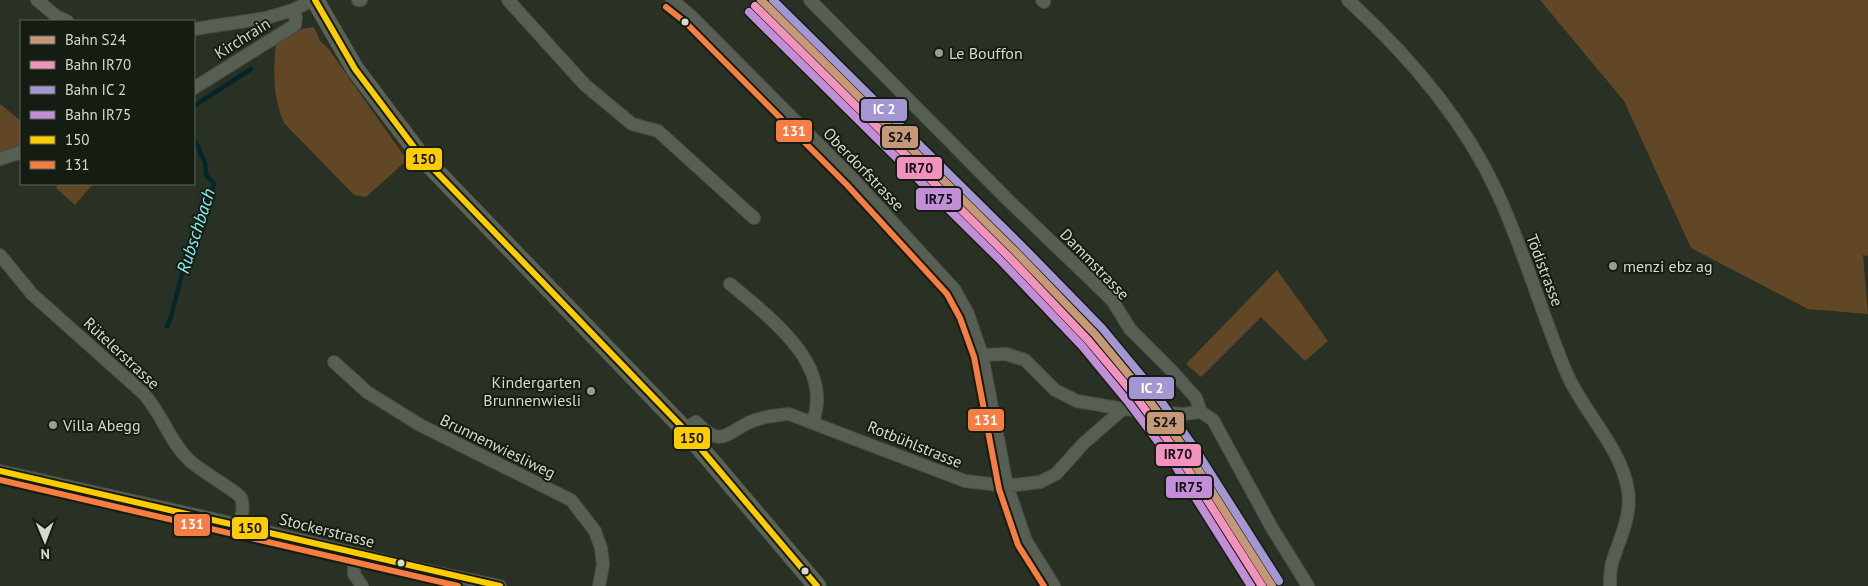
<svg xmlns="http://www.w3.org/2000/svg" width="1868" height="586" font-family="'PT Sans',sans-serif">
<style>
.green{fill:#624727}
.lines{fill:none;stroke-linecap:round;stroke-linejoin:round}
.stream{stroke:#052628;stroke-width:4.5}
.minor-casing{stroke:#474f43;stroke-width:14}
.secondary-casing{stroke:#474f43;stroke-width:19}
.minor{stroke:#575e53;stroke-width:12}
.secondary{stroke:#5b6153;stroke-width:18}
.bus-1-casing{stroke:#151c11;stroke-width:10}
.bus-2-casing{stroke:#151c11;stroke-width:10}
.bus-1{stroke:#fc0;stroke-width:6}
.bus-2{stroke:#f77d43;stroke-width:6}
.rail-1-casing{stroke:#151c11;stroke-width:11}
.rail-2-casing{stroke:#151c11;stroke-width:11}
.rail-3-casing{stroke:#151c11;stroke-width:11}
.rail-4-casing{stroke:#151c11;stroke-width:11}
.rail-1{stroke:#c59877;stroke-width:8}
.rail-2{stroke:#f193bd;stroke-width:8}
.rail-3{stroke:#a396d2;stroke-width:8}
.rail-4{stroke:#c28ed7;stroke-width:8}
.bus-dot{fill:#d2dccd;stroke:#151c11;stroke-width:2}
.poi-dot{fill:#96a092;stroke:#151c11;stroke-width:2}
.labels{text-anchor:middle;stroke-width:4;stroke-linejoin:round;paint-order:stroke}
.street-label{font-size:16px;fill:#d2dccd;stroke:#151c11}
.poi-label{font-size:16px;fill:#d2dccd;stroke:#151c11;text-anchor:start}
.water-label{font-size:18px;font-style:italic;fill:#87eef7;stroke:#151c11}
.line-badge{stroke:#151c11;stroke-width:2}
.badge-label{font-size:14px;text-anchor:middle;font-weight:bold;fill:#fff}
.pale-badge-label{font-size:14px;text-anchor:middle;font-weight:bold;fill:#111}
</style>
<rect width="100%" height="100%" fill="#283123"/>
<path class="green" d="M 1540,0 L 1868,0 L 1868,256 L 1863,255 L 1868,314 L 1808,309 L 1691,248 L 1624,101 Z
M 314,27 L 320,41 L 328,48 L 407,160 L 366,197 L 354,195 L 284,123 C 273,97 273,72 276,44 L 302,29 Z
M 0,104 L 21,121 L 21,149 L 0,156 Z
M 58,184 L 93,184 L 75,205 L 56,188 Z
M 1277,270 L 1328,341 L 1305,361 L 1261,317 L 1201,377 L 1186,364 Z"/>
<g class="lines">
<path class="stream" d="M 194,106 L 251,69
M 167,326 L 171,317 L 192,234 L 205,211 L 214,184 L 206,175 L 205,163 L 194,138"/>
<g class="minor-casing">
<path id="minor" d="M 37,0 L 56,16 L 67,21
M 358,0 L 361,0
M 508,0 L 585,85 L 632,124 L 658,131 L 754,218
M 672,0 L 691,16 L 853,179 L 954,289 L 968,314 L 982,355 L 1007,486 L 1026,541 L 1054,586
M 810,0 L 1008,200 L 1112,300 L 1130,329 L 1171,370 L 1196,398 L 1201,412 L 1213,420 L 1272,528 L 1308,586
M 1042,0 L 1044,2
M 1348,0 C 1406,53 1462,117 1496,190 C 1524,249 1541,313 1567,374 C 1584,413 1621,447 1628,490 C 1632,517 1619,539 1612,563 C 1610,571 1610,579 1610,586
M 194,29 L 266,18 L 293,10 L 313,0
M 194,88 L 295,25 L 296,17 L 293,10
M 0,159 L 21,152
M 0,255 L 32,294 L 143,393 C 162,413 169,441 189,460 C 199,470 238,492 241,498 C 245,506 241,517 240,525
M 730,284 C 769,317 834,364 813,421
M 982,355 L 1006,354 L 1025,360 L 1055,390 L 1077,401 L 1123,409 L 1182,414 L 1201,412
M 334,362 L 367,392 L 420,425 L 571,500 L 595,531 L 601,548 L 603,565 L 599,586
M 684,429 L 696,422 C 721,448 725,434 750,422 C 762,417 775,415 789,414 L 965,481 L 1007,486 L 1040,482 L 1056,474 L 1084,443 L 1123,409
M 0,471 L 240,525 L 401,565 L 500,586
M 354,554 L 354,574 L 362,586"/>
</g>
<g class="secondary-casing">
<path id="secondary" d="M 315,0 L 355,69 L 420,155 L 684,429 L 817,586"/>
</g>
<use href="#minor" class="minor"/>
<use href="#secondary" class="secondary"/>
<g class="bus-1-casing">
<path id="bus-1" d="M 315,0 L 355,69 L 420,155 L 684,429 L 817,586
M 0,471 L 500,586"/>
</g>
<g class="bus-2-casing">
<path id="bus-2" d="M 666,7 L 685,22 L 847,185 L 947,294 L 960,318 L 974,357 L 999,489 L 1018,545 L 1044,586
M 0,480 L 458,586"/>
</g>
<use href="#bus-1" class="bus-1"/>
<use href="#bus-2" class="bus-2"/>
<g class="rail-1-casing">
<path id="rail-1" d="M 761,0 L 1014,250 L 1095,334 L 1143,392 L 1185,449 L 1272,586"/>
</g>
<g class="rail-2-casing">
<path id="rail-2" d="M 755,6 L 1008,256 L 1088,340 L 1136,397 L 1178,454 L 1262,586"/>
</g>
<g class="rail-3-casing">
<path id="rail-3" d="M 773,0 L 1020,244 L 1102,328 L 1150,386 L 1192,444 L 1279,581"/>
</g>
<g class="rail-4-casing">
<path id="rail-4" d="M 749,12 L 1002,262 L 1082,346 L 1129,403 L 1171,459 L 1251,586"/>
</g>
<use href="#rail-1" class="rail-1"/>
<use href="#rail-2" class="rail-2"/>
<use href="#rail-3" class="rail-3"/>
<use href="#rail-4" class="rail-4"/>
</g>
<g class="bus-dot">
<circle cx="685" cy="22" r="4.5"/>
<circle cx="401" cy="563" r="4.5"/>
<circle cx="805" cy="571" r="4.5"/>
</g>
<g class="poi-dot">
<circle cx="939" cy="53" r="5"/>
<circle cx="1613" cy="266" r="5"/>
<circle cx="591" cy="391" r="5"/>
<circle cx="53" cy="425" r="5"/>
</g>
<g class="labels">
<g class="street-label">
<text transform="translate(242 38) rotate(-32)" y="6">Kirchrain</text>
<text transform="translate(864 169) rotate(46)" y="6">Oberdorfstrasse</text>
<text transform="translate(1095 264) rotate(46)" y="6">Dammstrasse</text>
<text transform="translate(1545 270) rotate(69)" y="6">Tödistrasse</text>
<text transform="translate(122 353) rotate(43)" y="6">Rütelerstrasse</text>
<text transform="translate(915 444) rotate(22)" y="6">Rotbühlstrasse</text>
<text transform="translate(498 446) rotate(26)" y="6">Brunnenwiesliweg</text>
<text transform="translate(327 530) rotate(14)" y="6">Stockerstrasse</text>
</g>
<g class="poi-label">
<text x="949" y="59">Le Bouffon</text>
<text x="1623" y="272">menzi ebz ag</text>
<text x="581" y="388" text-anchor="end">Kindergarten<tspan x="581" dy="18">Brunnenwiesli</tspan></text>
<text x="63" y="431">Villa Abegg</text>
</g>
<g class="water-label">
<text transform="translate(196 231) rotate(-72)" y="6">Rubschbach</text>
</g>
</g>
<g class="line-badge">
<rect x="860" y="98" width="48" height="24" rx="5" fill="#a396d2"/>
<rect x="775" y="119" width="38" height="24" rx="5" fill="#f77d43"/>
<rect x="881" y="125" width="38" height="24" rx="5" fill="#c59877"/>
<rect x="405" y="147" width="38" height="24" rx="5" fill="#fc0"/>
<rect x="896" y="156" width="47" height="24" rx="5" fill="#f193bd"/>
<rect x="915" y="187" width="47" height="24" rx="5" fill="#c28ed7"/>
<rect x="1128" y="376" width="47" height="24" rx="5" fill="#a396d2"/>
<rect x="967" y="408" width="38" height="24" rx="5" fill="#f77d43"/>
<rect x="1146" y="411" width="39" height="24" rx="5" fill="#c59877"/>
<rect x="673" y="426" width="38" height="24" rx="5" fill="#fc0"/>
<rect x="1155" y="443" width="47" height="24" rx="5" fill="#f193bd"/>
<rect x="1165" y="475" width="48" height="24" rx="5" fill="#c28ed7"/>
<rect x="173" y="513" width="38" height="24" rx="5" fill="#f77d43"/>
<rect x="231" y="516" width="38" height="24" rx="5" fill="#fc0"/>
</g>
<g class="badge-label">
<text x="884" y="114">IC 2</text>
<text x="794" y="136">131</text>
<text x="1152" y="393">IC 2</text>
<text x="986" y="425">131</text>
<text x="192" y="529">131</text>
</g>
<g class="pale-badge-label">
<text x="900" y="142">S24</text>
<text x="424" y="164">150</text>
<text x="919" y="173">IR70</text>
<text x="939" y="204">IR75</text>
<text x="1165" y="427">S24</text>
<text x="692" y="443">150</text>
<text x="1178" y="459">IR70</text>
<text x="1189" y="492">IR75</text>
<text x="250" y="533">150</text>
</g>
<rect x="20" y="20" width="175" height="165" fill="#151c11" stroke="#61695c"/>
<rect x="30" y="36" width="25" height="8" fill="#c59877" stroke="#61695c"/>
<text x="65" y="45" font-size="15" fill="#d2dccd">Bahn S24</text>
<rect x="30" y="61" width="25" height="8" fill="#f193bd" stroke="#61695c"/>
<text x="65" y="70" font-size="15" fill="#d2dccd">Bahn IR70</text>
<rect x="30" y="86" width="25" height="8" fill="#a396d2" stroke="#61695c"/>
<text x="65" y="95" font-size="15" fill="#d2dccd">Bahn IC 2</text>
<rect x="30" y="111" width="25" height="8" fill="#c28ed7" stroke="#61695c"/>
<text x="65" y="120" font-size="15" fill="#d2dccd">Bahn IR75</text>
<rect x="30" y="136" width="25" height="8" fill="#ffcc00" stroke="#61695c"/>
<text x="65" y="145" font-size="15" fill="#d2dccd">150</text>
<rect x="30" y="161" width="25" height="8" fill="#f77d43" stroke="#61695c"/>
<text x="65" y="170" font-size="15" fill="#d2dccd">131</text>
<g transform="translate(45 541) rotate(179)" stroke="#151c11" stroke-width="4" paint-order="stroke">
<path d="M0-4L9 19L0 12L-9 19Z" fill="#d2dccd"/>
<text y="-8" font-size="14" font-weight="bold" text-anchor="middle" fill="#d2dccd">N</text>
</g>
</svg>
